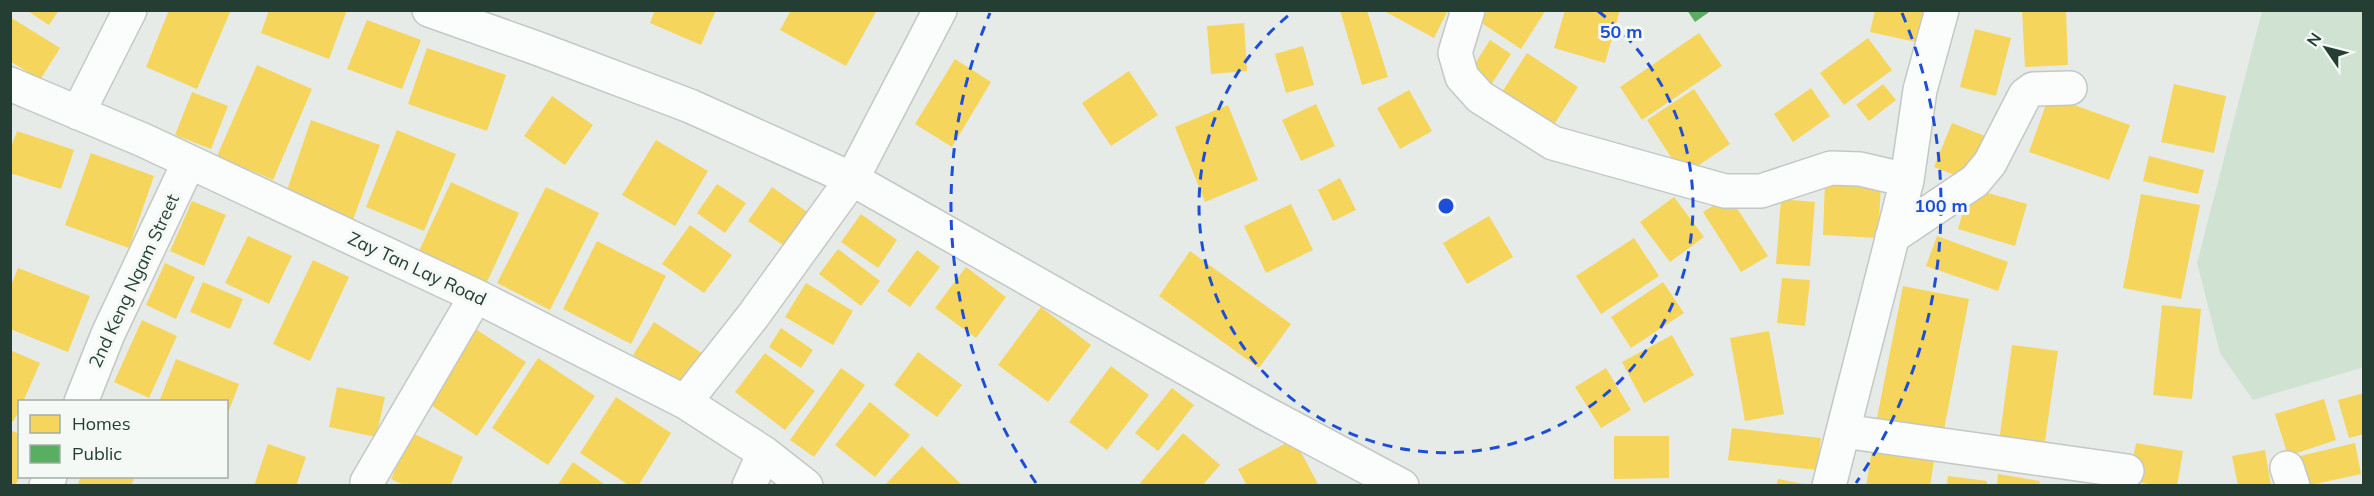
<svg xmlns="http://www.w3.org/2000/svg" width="2374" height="496" font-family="Mulish,sans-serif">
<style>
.green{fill:#d0e3d3}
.homes{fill:#f6d55c}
.public{fill:#5aae61}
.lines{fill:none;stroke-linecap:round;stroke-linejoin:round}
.minor-casing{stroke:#c3c8c5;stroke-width:36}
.minor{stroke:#fbfcfc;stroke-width:33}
.ring{fill:none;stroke:#1d4ed8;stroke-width:3;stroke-dasharray:10 8}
.labels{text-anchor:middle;stroke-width:6;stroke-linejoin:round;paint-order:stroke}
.street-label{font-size:18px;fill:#243e33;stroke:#f5f9f6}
.centre{fill:#1d4ed8;stroke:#f5f9f6;stroke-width:3}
.ring-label{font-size:18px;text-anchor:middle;font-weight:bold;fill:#1d4ed8;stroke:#f5f9f6;stroke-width:6;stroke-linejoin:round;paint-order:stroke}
</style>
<rect width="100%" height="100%" fill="#e6ebe8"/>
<path class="green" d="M 2262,11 L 2363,11 L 2364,367 L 2253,400 L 2220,353 L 2197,263 Z"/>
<path class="homes" d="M 26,10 L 59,10 L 49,25 Z
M 169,10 L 231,10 L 197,89 L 146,67 Z
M 269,10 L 347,10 L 329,59 L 261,33 Z
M 655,10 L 716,10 L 701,45 L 650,23 Z
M 791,10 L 877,10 L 846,66 L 780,30 Z
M 1340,10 L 1367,10 L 1388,77 L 1362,85 Z
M 1387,10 L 1448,10 L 1434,38 L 1386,12 Z
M 1488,10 L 1546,10 L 1521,49 L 1480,22 Z
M 1565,10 L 1620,10 L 1605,63 L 1554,48 Z
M 1875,10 L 1923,10 L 1916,42 L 1870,32 Z
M 2022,10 L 2066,10 L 2068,65 L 2025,67 Z
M 10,17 L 60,48 L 40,80 L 10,61 Z
M 367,20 L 421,40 L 402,89 L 347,69 Z
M 1244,23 L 1247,71 L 1211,74 L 1207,26 Z
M 1975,29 L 2011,38 L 1996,96 L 1960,87 Z
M 1699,33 L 1722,66 L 1642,120 L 1620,87 Z
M 1868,38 L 1892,70 L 1844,105 L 1820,73 Z
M 1490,40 L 1511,54 L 1487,91 L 1466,78 Z
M 1303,46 L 1314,85 L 1286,93 L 1275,54 Z
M 427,48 L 506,75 L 487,131 L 408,104 Z
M 1527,53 L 1578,87 L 1548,134 L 1497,100 Z
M 955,59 L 991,82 L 952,147 L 915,124 Z
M 257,65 L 312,89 L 273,180 L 217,156 Z
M 1129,71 L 1158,115 L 1111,146 L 1082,103 Z
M 1883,84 L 1896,100 L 1869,121 L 1856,105 Z
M 2174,84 L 2226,96 L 2214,153 L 2161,142 Z
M 1811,88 L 1830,116 L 1793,142 L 1774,114 Z
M 1694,89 L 1730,144 L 1683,176 L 1647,120 Z
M 1409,90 L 1432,131 L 1400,149 L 1377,108 Z
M 192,92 L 228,106 L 211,149 L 175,135 Z
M 552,96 L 593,125 L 565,165 L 524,136 Z
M 2049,96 L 2130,125 L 2109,180 L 2029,152 Z
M 1316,104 L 1335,146 L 1301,161 L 1282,120 Z
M 1228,105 L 1258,180 L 1205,202 L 1175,127 Z
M 311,120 L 380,145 L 353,220 L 285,196 Z
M 1952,123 L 1985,136 L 1967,180 L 1934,167 Z
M 397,130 L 456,154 L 424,231 L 366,207 Z
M 17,131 L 74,150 L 61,189 L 10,173 L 10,149 Z
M 656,140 L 708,171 L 675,226 L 622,195 Z
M 91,153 L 154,176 L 129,248 L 65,225 Z
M 2149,156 L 2204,170 L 2198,194 L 2143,181 Z
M 1340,178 L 1356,210 L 1333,221 L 1318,190 Z
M 1825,181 L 1881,184 L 1878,238 L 1823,235 Z
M 451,182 L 519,213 L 487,282 L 419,251 Z
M 717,184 L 746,203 L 725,233 L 697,213 Z
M 546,187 L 599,213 L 550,310 L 497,283 Z
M 772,187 L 816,218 L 793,252 L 748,221 Z
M 1970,188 L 2027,204 L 2015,246 L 1958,229 Z
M 2141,194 L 2200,205 L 2181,299 L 2123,288 Z
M 1729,196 L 1768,256 L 1741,272 L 1703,212 Z
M 1674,197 L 1704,237 L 1670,262 L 1640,222 Z
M 1781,199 L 1815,202 L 1810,266 L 1776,264 Z
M 192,201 L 226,215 L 204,266 L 170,251 Z
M 1291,204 L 1313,250 L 1266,273 L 1244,226 Z
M 861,214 L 897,240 L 878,268 L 841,242 Z
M 1489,216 L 1513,257 L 1467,284 L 1443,243 Z
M 690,225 L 732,255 L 704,293 L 662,264 Z
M 248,236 L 292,256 L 269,304 L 225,283 Z
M 1937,236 L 2008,262 L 1998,291 L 1926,266 Z
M 1634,238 L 1659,276 L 1601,314 L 1576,276 Z
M 597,241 L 666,276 L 631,344 L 563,309 Z
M 838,249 L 880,281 L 861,306 L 819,274 Z
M 917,250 L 940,267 L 910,307 L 887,291 Z
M 1190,251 L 1291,324 L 1259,368 L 1159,296 Z
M 313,260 L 349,277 L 310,361 L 273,344 Z
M 165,263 L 195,277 L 176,319 L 146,305 Z
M 966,267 L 1006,297 L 976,338 L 935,308 Z
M 18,268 L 90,296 L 68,352 L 10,329 L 10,288 Z
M 1782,278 L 1810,280 L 1805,326 L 1777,323 Z
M 203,282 L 243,299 L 230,329 L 190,312 Z
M 1663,282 L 1684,313 L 1631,348 L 1611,317 Z
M 806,283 L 853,311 L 833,345 L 785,317 Z
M 1903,286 L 1969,299 L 1943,435 L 1876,423 Z
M 2162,305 L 2201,309 L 2192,399 L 2153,395 Z
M 1041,307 L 1091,345 L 1048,402 L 998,365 Z
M 142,320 L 177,336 L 149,398 L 114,382 Z
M 654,322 L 708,357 L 687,390 L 633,355 Z
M 474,328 L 526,362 L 477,436 L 425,401 Z
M 781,328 L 813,350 L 801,368 L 769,347 Z
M 1769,331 L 1784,414 L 1745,421 L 1730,338 Z
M 1672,335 L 1694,375 L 1644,403 L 1622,362 Z
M 2012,345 L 2058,351 L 2044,448 L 1999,442 Z
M 10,350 L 40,363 L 23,402 L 20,402 L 20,409 L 13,422 L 10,421 Z
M 918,352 L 962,385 L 937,417 L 894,385 Z
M 765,353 L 815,391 L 785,430 L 735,392 Z
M 538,358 L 595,396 L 548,465 L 492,428 Z
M 176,359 L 239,384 L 227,416 L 226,402 L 159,402 Z
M 1111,366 L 1149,395 L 1107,450 L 1069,422 Z
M 841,368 L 865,385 L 814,457 L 790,440 Z
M 1606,368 L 1631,410 L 1601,428 L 1575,387 Z
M 337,387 L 385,397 L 376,437 L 329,427 Z
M 1172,388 L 1194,405 L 1158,451 L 1135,433 Z
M 2364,393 L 2364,434 L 2349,438 L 2338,400 Z
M 616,397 L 671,433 L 638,486 L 630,486 L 580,453 Z
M 2324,399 L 2336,440 L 2288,456 L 2275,414 Z
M 870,402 L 910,435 L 875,477 L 835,445 Z
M 1732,428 L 1821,438 L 1817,470 L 1728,460 Z
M 10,430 L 20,434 L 20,476 L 15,486 L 10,486 Z
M 412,433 L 463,457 L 450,486 L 406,486 L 391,479 Z
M 1183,433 L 1220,465 L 1202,486 L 1142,486 L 1140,483 Z
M 1614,436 L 1669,436 L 1669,478 L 1614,479 Z
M 1294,439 L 1319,486 L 1247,486 L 1238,469 Z
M 2136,443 L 2183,451 L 2177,486 L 2159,486 L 2129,480 Z
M 2355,443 L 2361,474 L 2306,486 L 2300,456 Z
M 268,444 L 306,457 L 296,486 L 254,486 Z
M 922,446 L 963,486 L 884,486 Z
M 1872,450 L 1934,461 L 1930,486 L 1866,486 Z
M 2265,450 L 2271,486 L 2238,486 L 2232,456 Z
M 573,462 L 607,486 L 557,486 Z
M 1998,474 L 2040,481 L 2039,486 L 1997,486 Z
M 81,476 L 135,476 L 131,486 L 77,486 Z
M 1948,476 L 1987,481 L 1987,486 L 1947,486 Z
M 1778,479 L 1804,484 L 1804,486 L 1776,486 Z"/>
<path class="public" d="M 1687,10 L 1712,10 L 1695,22 Z"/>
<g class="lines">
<g class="minor-casing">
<path id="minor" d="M 429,10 L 539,49 L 690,106 L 852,179 L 1263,412 L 1402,486
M 1468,10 L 1455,53 L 1462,77 L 1480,97 L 1553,143 L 1725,191 L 1761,191 L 1831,168 L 1860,169 L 1907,180
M 10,84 L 143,140 L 476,296 L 685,402 L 764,453 L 806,486
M 78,113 L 130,10
M 1892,237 L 1975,181 L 1990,163 L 2025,95 L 2033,89 L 2070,88
M 81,402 L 108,334 L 189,162
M 685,402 L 753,316 L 852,179 L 940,10
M 1843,431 L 2127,471
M 2287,468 L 2293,486
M 367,482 L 476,296
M 46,486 L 50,476
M 749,486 L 764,453
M 1829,486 L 1907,180 L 1920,90 L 1942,10"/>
</g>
<use href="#minor" class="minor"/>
</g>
<g class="ring">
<path d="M1598 11A247 247 0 1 1 1294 11"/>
<path d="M1036 483A495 495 0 0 1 990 13M1902 13A495 495 0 0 1 1856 483"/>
</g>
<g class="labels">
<g class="street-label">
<text transform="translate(417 269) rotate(25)" y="6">Zay Tan Lay Road</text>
<text transform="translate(134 281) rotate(-65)" y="6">2nd Keng Ngam Street</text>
</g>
</g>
<circle cx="1446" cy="206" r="9" class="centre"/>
<g class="ring-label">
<text x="1621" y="38">50 m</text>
<text x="1941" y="212">100 m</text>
</g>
<rect width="2374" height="496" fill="none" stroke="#243e33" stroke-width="24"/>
<rect x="18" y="400" width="210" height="78" fill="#f5f9f6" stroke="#a1aea8" stroke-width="1.5"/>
<rect x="30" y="415" width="30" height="18" fill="#f6d55c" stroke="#a1aea8" stroke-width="1.5"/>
<text x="72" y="430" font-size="18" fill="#243e33">Homes</text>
<rect x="30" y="445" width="30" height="18" fill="#5aae61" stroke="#a1aea8" stroke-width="1.5"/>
<text x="72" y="460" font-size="18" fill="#243e33">Public</text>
<g transform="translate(2326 48) rotate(305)" stroke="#f5f9f6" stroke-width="4.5" paint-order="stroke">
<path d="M0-4.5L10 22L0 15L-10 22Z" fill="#243e33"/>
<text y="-9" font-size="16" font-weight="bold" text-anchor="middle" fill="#243e33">N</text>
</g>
</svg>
